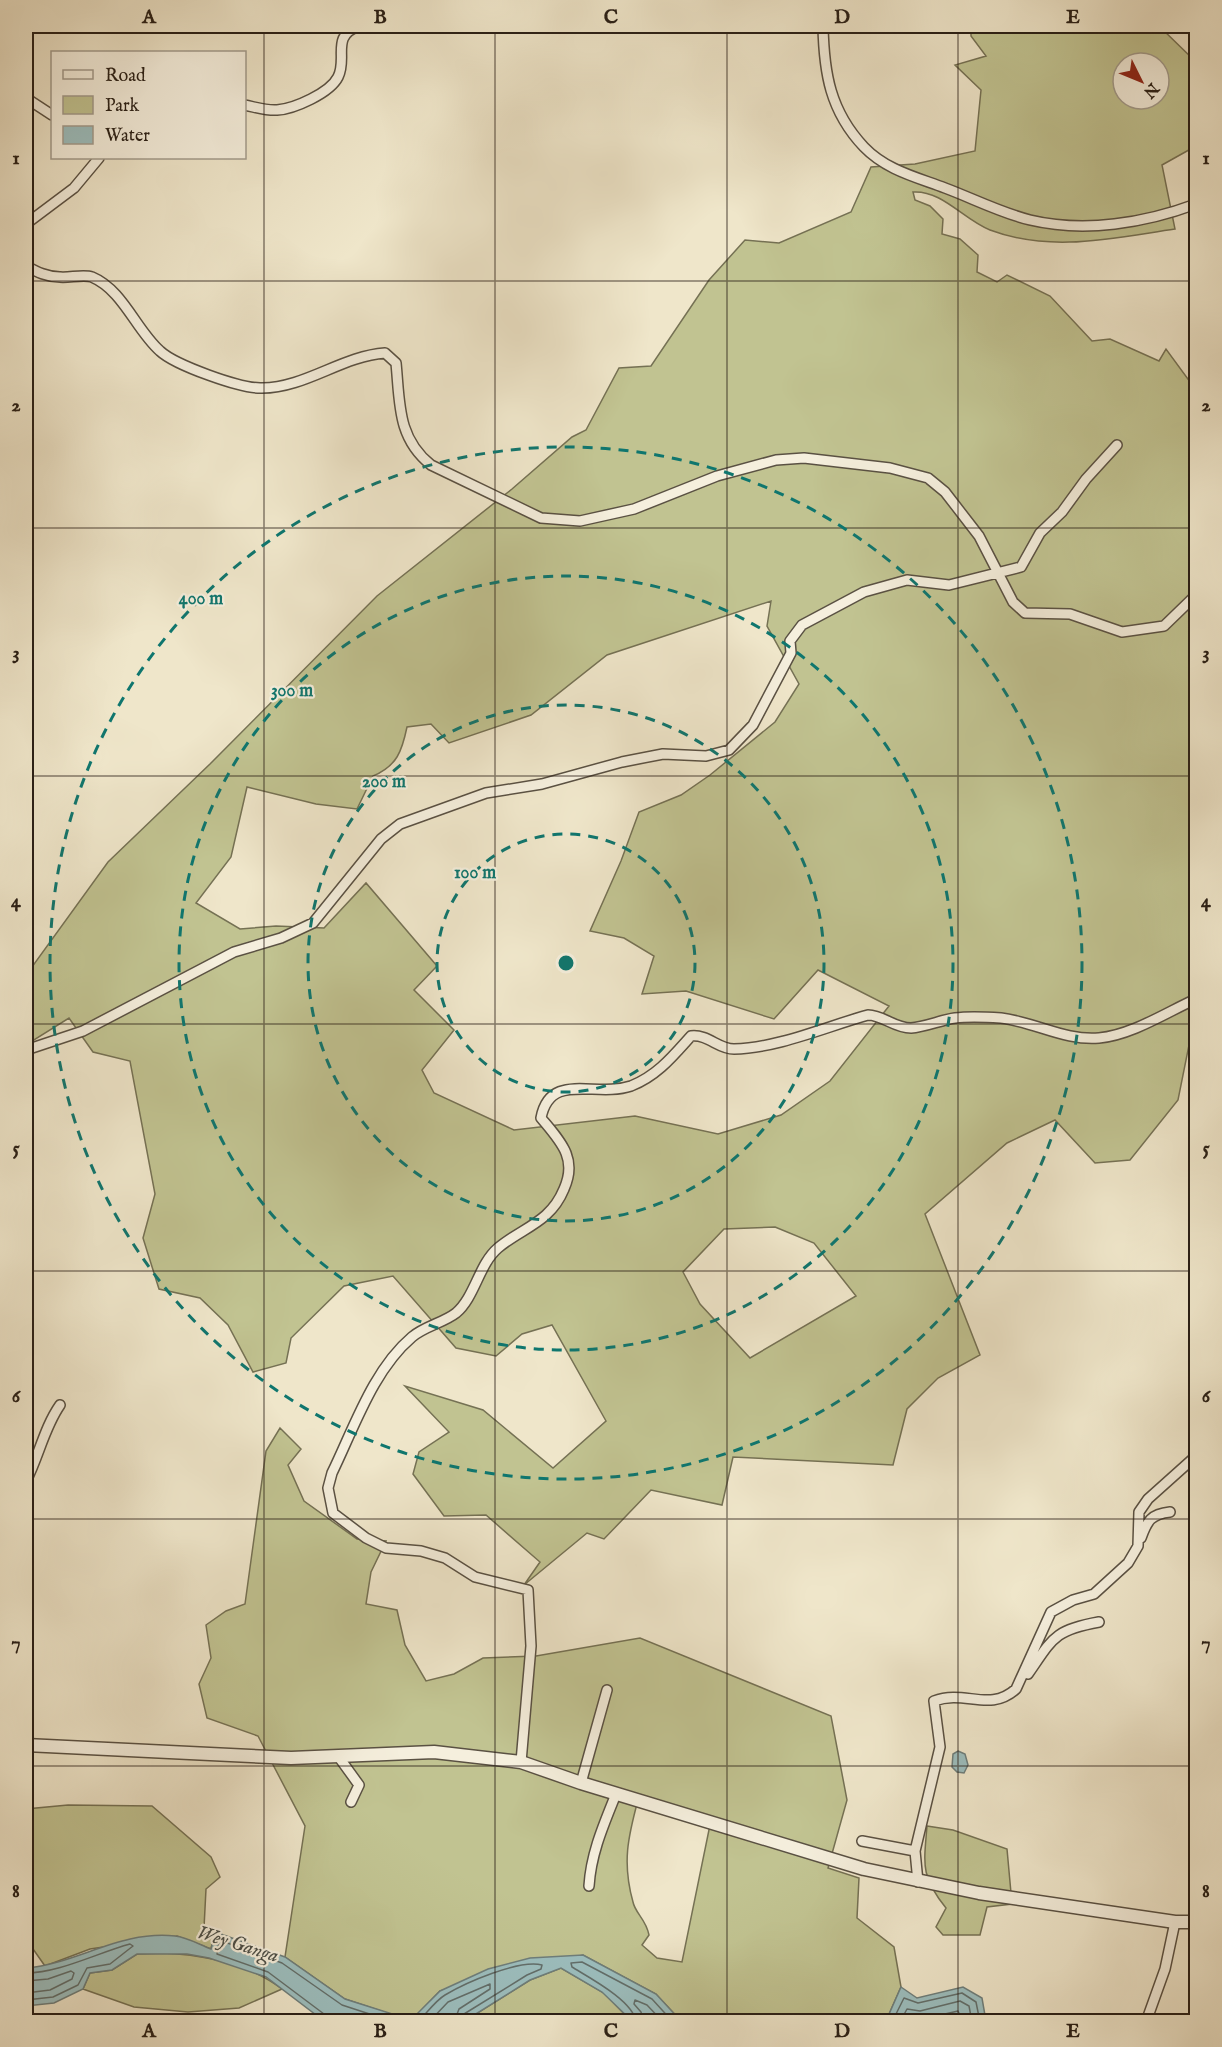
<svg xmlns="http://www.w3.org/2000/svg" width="1222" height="2047" font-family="'IM FELL English',serif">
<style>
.green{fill:#c1c391;stroke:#757154;stroke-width:1.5;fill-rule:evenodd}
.water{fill:#9cbebe;stroke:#6e7e7b;stroke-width:1.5}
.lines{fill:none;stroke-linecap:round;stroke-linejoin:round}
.shore{stroke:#626e6a;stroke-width:1.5}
.minor-casing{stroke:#5a5143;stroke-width:12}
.tertiary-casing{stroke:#5a5143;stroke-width:15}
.minor{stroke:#f5efdd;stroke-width:9}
.tertiary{stroke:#f5efdd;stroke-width:12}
.grid{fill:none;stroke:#291f16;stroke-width:1.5;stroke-opacity:0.55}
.ring{fill:none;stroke:#0f766e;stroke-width:3;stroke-dasharray:10 8}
.labels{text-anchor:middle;stroke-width:4.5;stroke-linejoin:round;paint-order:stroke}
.water-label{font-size:20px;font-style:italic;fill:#4c4f48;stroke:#f5efdd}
.centre{fill:#0f766e;stroke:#f5efdd;stroke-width:3}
.ring-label{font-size:18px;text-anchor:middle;font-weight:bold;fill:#0f766e;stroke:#f5efdd;stroke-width:4.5;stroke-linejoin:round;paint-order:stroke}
.neatline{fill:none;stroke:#291f16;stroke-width:2}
.grid-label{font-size:20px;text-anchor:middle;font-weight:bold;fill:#291f16}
</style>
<rect width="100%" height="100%" fill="#efe6ca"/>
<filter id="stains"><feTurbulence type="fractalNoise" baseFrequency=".00333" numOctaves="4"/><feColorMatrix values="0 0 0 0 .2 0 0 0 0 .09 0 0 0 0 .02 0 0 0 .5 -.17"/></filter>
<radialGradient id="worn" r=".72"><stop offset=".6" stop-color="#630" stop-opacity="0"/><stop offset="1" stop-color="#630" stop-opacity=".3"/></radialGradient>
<path class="green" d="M 971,26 L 1159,26 L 1196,62 L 1196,146 L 1162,165 L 1175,229 C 1113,238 1051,253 990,230 C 964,220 942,190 913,192 L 915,200 L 930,206 L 943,219 L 942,234 L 960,239 L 978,255 L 977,272 L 997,282 L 1007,275 L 1050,296 L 1092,341 L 1110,339 L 1159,361 L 1166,349 L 1196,390 L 1196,1043 L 1190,1040 L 1178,1100 L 1130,1160 L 1095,1163 L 1055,1120 L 1007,1143 L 925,1214 L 980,1355 L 938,1378 L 907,1409 L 893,1465 L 733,1457 L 722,1505 L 651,1490 L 604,1539 L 587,1533 L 524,1585 L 540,1562 L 486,1515 L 444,1516 L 413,1474 L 419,1452 L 449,1432 L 405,1386 L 483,1410 L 553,1468 L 606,1421 L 552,1325 L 522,1334 L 496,1356 L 456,1348 L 393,1276 L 344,1286 L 291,1338 L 286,1363 L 253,1372 L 228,1325 L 200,1298 L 159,1289 L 143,1238 L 155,1194 L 130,1061 L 93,1052 L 69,1018 L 26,1045 L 26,980 L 29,971 L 108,862 L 210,764 L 377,596 L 512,489 L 572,437 L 586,430 L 619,368 L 651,366 L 709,280 L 745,240 L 779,243 L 851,212 L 871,167 L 915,164 L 975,151 L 981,90 L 955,65 L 986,56 L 971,36 ZM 1123,63 L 1159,63 L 1159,99 L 1123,99 ZM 771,601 L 767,626 L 799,684 L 775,722 L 710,775 L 681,795 L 639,812 L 621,861 L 590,931 L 624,938 L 654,956 L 642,994 L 686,991 L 774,1019 L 818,970 L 889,1006 L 830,1081 L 781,1115 L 718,1134 L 635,1116 L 514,1130 L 434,1093 L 422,1070 L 454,1030 L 414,990 L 437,966 L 366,883 L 324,928 L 276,926 L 240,929 L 196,903 L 231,857 L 247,787 L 316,804 L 357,809 L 373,776 C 397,766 402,751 407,727 L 431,724 L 449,743 L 531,715 L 607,655 ZM 775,1227 L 814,1243 L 856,1296 L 750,1358 L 700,1304 L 683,1272 L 724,1229 Z
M 280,1428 L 301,1449 L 288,1465 L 304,1501 L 357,1539 L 386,1541 L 371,1572 L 366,1604 L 397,1610 L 405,1645 L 426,1681 L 454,1674 L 483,1658 L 536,1656 L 640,1638 L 831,1716 L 847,1800 L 828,1868 L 859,1878 L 857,1918 L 894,1947 L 901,1987 L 886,2021 L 681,2021 L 656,1994 L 583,1955 L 440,1991 L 411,2021 L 345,1999 L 285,1957 L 305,1826 L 258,1736 L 207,1718 L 199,1684 L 211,1658 L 206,1625 L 226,1611 L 245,1604 L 266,1451 ZM 638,1800 L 710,1825 L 682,1962 L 657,1958 L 642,1945 L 649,1935 C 646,1919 635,1913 633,1902 C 622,1863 628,1837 638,1800 Z
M 68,1805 L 152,1806 L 211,1857 L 220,1877 L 206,1889 L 204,1928 L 214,1936 L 211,1949 L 177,1936 L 90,1949 L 45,1966 L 26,1939 L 26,1809 Z
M 927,1826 L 953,1830 L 1007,1849 L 1012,1904 L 987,1907 L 980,1935 L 943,1935 L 936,1927 L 946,1908 C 920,1876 924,1864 927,1826 Z
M 164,1953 C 205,1955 249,1964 282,1989 L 239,2008 L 188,2012 L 134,2007 L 83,1989 L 90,1973 L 112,1970 L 137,1954 Z
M 561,1968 L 604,1993 L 632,2022 L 463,2022 L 530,1980 Z"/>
<path class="water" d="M 958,1751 L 965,1754 L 968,1765 L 964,1773 L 957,1772 L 952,1767 L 953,1754 Z
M 204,1928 L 285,1957 L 345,1999 L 411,2020 L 440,1991 L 488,1969 L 530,1958 L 583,1955 L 656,1994 L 681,2021 L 632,2021 L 602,1992 L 561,1968 L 530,1980 L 463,2022 L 324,2021 L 266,1977 L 209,1958 L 187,1954 L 137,1954 L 112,1970 L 90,1973 L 83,1989 L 54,2003 L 26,2006 L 26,1968 C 77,1964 120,1930 175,1936 C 187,1937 200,1945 211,1949 L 214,1936 Z
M 901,1987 L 917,1998 L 963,1987 L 982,1998 L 986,2021 L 886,2021 Z"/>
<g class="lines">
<path class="shore" d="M 26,1973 C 59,1973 97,1953 130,1944 L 133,1946 L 110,1964 L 87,1968 L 78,1985 L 53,1997 L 26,2000
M 26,1981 L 48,1979 L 71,1971 L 74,1973 L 72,1979 L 50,1990 L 26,1993
M 327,2022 L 324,2014 L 268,1972 L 217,1954 L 219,1942 L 222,1941 L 282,1963 L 342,2005 L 394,2022
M 418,2022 C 427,2013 435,2001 445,1995 C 465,1983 519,1959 542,1965 L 541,1969 L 527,1975 L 464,2014 L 461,2022
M 429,2022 L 448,2002 L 490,1984 L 490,1989 L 459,2009 L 454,2022
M 636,2022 C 634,2001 588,1977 572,1967 L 571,1963 L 582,1962 L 652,1999 L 673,2022
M 644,2022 L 641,2012 L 634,2004 L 635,2000 L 647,2005 L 663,2022
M 892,2022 L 904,1998 L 918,2003 L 962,1993 L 976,2002 L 980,2022
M 900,2022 L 907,2009 L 920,2011 L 960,2001 L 969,2006 L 972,2022
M 910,2022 L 958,2011 L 963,2022"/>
<g class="minor-casing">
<path id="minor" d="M 823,26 C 824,73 830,111 864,147 C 886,170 916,177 945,188 C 972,198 1001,213 1030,220 C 1085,233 1145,223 1196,204
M 26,98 L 52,115
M 244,105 C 255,107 267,111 277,110 C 294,109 330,93 338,77 C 348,58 330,36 359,26
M 26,224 L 74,188 L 99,158
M 26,266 C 37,272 47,277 60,277 C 69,278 84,274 92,277 C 123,290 136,330 160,351 C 175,365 241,389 262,388 C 305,388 342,356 385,353 L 396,363 C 400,403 397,438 431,465 L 541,518 L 580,521 L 634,509 L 717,476 L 776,460 L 804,458 L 890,468 L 928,478 L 945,492 L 979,536 L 1013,602 L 1025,613 L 1070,614 L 1122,632 L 1164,626 L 1196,595
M 26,1050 L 83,1031 L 234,952 L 281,938 L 313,923 L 381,839 L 400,824 L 486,793 L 542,784 L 622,762 L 663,754 L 706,756 L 729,750 L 753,725 L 791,653 L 790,641 L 802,625 L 864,592 L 907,580 L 949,585 L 1021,567 L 1040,533 L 1062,512 L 1086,479 L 1117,445
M 26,1481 C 39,1456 44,1428 60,1405
M 1141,1538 C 1147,1521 1151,1514 1170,1512
M 1028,1674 C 1053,1638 1054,1630 1099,1622
M 338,1756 L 359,1785 L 351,1802
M 521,1762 L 531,1646 L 528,1590 L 475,1577 L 445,1558 L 421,1551 L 386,1548 L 366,1538 L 333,1513 L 328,1488 L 332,1473 C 354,1428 373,1370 412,1337 C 425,1326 443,1323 456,1313 C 475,1297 479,1264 498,1248 C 523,1227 550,1223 564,1189 C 578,1158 560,1141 541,1118 C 550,1071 595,1098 631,1086 C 657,1076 673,1056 691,1036 C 708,1034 718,1049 734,1049 C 778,1048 825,1027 868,1015 C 883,1015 894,1028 911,1028 C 925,1027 941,1020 955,1018 C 969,1016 987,1017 1001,1018 C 1035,1022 1065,1041 1099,1038 C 1132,1035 1167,1012 1196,999
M 581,1783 L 607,1690
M 862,1841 L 915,1851
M 918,1882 L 915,1851 L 940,1747 L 934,1701 C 965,1689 989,1713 1016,1689 L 1051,1612 L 1073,1600 L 1094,1594 L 1128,1563 L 1138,1546 L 1139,1512 L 1148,1499 L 1196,1456
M 589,1886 C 591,1853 604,1824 616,1794
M 1146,2022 L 1165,1969 L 1175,1922"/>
</g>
<g class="tertiary-casing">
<path id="tertiary" d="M 26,1745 L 291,1758 L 434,1752 L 521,1762 L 581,1783 L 864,1869 L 979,1893 L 1175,1922 L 1196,1922"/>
</g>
<use href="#minor" class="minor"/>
<use href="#tertiary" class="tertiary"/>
</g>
<path class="grid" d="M 264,26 L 264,2022M 495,26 L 495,2022M 727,26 L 727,2022M 958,26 L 958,2022M 26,281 L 1196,281M 26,528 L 1196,528M 26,776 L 1196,776M 26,1024 L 1196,1024M 26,1271 L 1196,1271M 26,1519 L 1196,1519M 26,1766 L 1196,1766"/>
<g class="ring">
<circle cx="566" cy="963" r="129"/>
<circle cx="566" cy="963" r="258"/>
<circle cx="566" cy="963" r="387"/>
<circle cx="566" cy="963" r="516"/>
</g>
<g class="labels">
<g class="water-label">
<text transform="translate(238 1943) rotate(17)" y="7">Wey Ganga</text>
</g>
</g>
<circle cx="566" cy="963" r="9" class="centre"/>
<g class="ring-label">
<text x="201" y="604">400 m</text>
<text x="292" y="696">300 m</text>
<text x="384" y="787">200 m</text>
<text x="475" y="878">100 m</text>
</g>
<rect width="1222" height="2047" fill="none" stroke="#efe6ca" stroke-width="66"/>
<rect x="51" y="51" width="195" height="108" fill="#f5efdd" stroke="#a39c8d" stroke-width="1.5"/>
<rect x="63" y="70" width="30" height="9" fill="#f5efdd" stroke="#a39c8d" stroke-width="1.5"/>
<text x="105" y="81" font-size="18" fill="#291f16">Road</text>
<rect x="63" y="96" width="30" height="18" fill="#c1c391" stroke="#a39c8d" stroke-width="1.5"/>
<text x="105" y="111" font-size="18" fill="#291f16">Park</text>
<rect x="63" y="126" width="30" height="18" fill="#9cbebe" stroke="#a39c8d" stroke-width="1.5"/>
<text x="105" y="141" font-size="18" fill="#291f16">Water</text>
<g transform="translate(1141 81) rotate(133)"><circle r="28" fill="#f5efdd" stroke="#a39c8d" stroke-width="1.5"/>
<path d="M0-4.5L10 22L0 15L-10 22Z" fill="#8f2418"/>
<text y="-9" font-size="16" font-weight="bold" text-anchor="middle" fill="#291f16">N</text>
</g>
<rect x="33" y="33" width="1156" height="1981" class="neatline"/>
<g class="grid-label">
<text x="149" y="23">A</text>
<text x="380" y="23">B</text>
<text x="611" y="23">C</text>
<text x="842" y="23">D</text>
<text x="1073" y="23">E</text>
<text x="16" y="164">1</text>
<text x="1206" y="164">1</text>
<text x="16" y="411">2</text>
<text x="1206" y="411">2</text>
<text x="16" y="659">3</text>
<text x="1206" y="659">3</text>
<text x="16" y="907">4</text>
<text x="1206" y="907">4</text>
<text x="16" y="1154">5</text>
<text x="1206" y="1154">5</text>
<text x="16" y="1402">6</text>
<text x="1206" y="1402">6</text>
<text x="16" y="1649">7</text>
<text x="1206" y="1649">7</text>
<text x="16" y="1897">8</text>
<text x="1206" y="1897">8</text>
<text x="149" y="2037">A</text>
<text x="380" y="2037">B</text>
<text x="611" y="2037">C</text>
<text x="842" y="2037">D</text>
<text x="1073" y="2037">E</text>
</g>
<rect width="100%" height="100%" filter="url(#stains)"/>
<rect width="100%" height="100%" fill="url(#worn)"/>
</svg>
